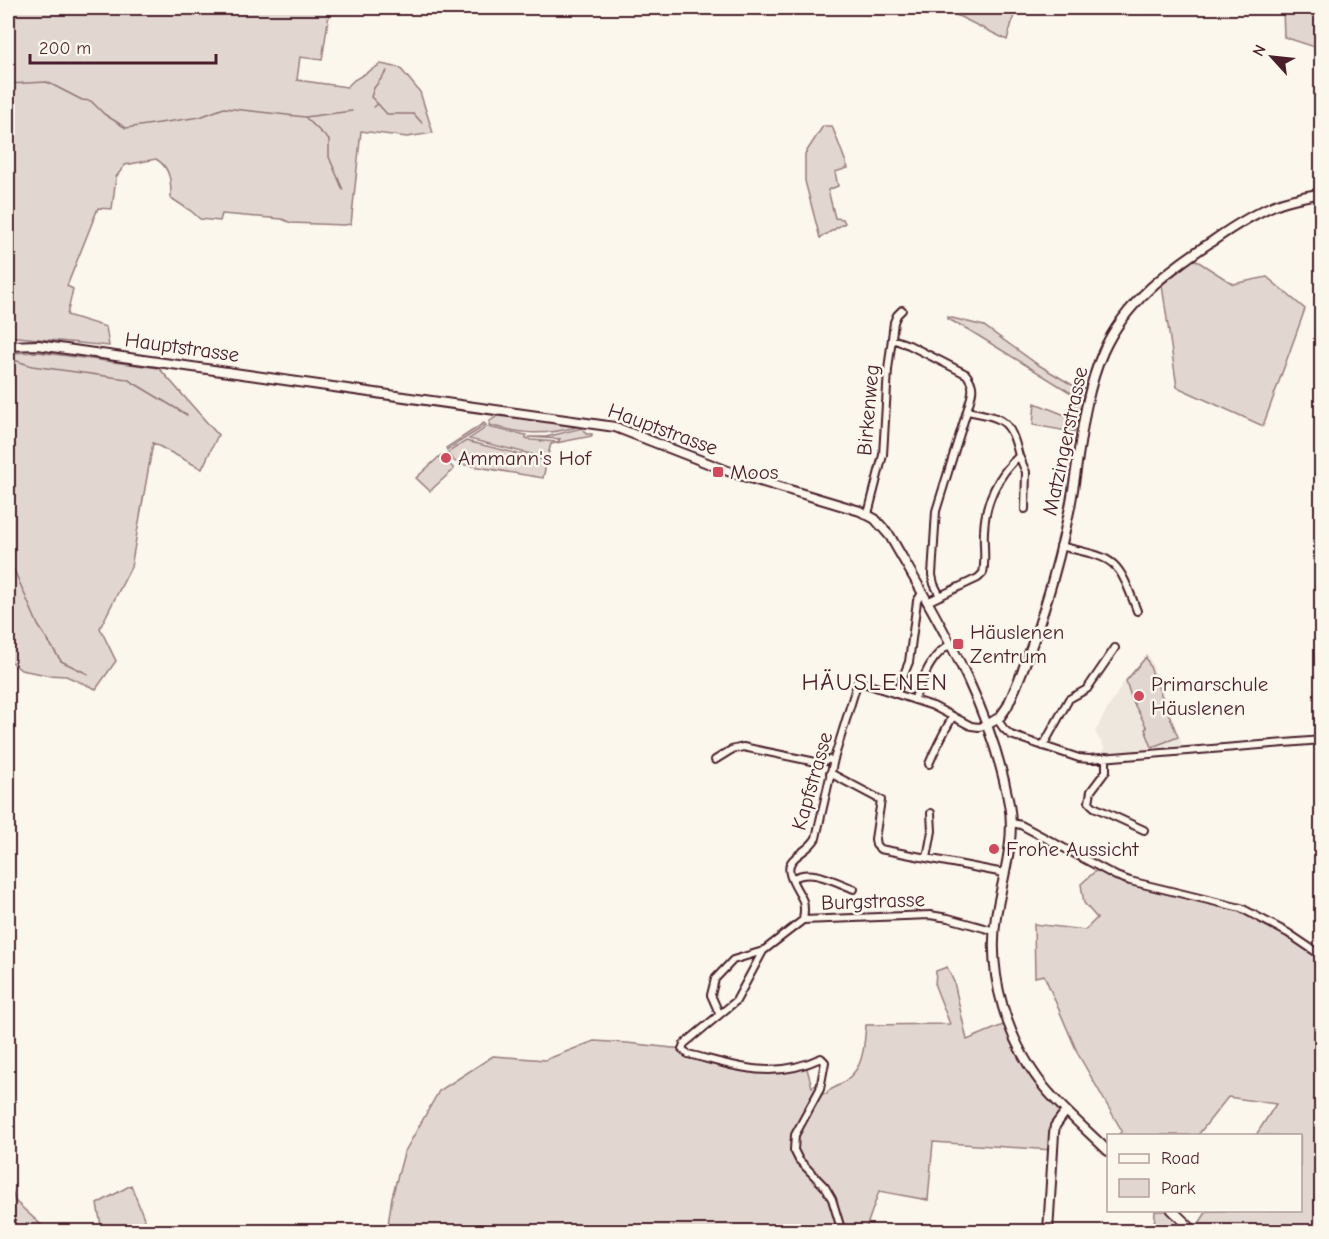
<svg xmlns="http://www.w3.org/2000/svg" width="1329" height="1239" font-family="'Comic Neue',sans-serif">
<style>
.built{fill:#eee7de}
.green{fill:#e2d7d0;stroke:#967b7e;stroke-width:1.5}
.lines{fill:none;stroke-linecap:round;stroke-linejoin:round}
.stream{stroke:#907477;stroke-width:1.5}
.minor-casing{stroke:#4a1f2b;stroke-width:10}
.tertiary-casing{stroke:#4a1f2b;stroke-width:12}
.minor{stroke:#fbf7ec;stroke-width:6}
.tertiary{stroke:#fbf7ec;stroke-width:8}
.poi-dot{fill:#d1495b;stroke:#fbf7ec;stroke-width:2}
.labels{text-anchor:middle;stroke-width:5;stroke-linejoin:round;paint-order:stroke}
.street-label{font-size:21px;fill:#4a1f2b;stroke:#fbf7ec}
.poi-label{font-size:21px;fill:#4a1f2b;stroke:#fbf7ec;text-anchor:start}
.quarter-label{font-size:24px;letter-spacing:1.5px;fill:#4a1f2b;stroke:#fbf7ec}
</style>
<rect width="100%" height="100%" fill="#fbf7ec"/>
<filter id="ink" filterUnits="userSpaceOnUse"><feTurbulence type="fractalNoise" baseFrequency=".0167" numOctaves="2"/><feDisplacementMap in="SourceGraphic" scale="12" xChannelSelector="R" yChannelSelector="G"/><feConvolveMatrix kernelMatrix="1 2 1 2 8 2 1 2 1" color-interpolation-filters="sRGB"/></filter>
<g filter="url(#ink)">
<path class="built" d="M 1148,654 L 1182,744 L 1180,749 L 1102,754 L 1104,747 L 1095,732 L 1105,713 L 1125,680 Z"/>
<path class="green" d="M 8,8 L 330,8 L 322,60 L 300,57 L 297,80 L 347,87 L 354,80 L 381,64 L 400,68 L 420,92 L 433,133 L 407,137 L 361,131 L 351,224 L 344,225 L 291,223 L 282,219 L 222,214 L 220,221 L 200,219 L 191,211 L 171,198 C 171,182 171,168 156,159 L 125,165 L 116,177 L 112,209 L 98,208 L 67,286 L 73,289 L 67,315 L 106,327 L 109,346 L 8,336 Z
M 942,8 L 1016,8 L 1007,40 Z
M 1283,8 L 1321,8 L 1321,49 L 1284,37 Z
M 823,126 L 832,126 L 848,168 L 835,172 L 838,186 L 828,190 L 835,218 L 843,219 L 845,223 L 820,238 L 805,181 L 805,154 Z
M 1194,259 L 1233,284 L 1267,277 L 1305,309 L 1263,426 L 1177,387 L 1162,285 Z
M 948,317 L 984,326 L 1037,364 L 1084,392 L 1078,428 L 1073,432 L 1033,425 L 1035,403 L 1065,415 L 1076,396 L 969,330 L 948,319 Z
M 38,352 L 159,368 L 218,435 L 202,469 L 153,443 L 131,567 L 100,628 L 116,661 L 96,689 L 66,676 L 47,675 L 21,670 L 8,659 L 8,353 Z
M 499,415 L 577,427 C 542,436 524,434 489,425 L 490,421 Z
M 484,423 L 486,425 L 447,450 L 446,448 Z
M 487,427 L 526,435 L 526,438 L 531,440 L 558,442 L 560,439 L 528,437 L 546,437 L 582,428 L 586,434 L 592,434 L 592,436 L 551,444 L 547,458 L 469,439 Z
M 466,441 L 547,461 L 543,478 L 460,464 L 454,461 L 447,453 Z
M 441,455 L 454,469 L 430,491 L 416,478 Z
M 1146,657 L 1178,737 L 1152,747 L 1145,729 L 1147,728 L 1132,700 L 1126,681 Z
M 1099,868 L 1116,876 L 1241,908 L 1321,956 L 1321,1231 L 1154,1231 L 1155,1211 L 1172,1211 L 1194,1231 L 1207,1211 L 1300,1210 L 1300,1136 L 1256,1135 L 1276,1104 L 1228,1097 L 1198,1135 L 1118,1135 L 1122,1131 L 1078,1054 L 1044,975 L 1035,977 L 1034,924 L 1085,930 L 1097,918 L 1084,903 L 1081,884 Z
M 947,967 L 954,982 L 967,1040 L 1008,1023 L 1018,1045 L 1066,1111 L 1061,1116 L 1052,1150 L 933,1142 L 928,1200 L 879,1191 L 865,1231 L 387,1232 L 392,1197 L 404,1153 L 439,1091 L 493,1056 L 545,1060 L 594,1041 L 627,1043 L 682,1049 L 745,1068 L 806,1065 L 812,1087 L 823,1082 L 820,1089 L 822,1094 L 827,1094 L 828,1091 C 862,1075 863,1060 866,1025 L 950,1024 L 935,986 L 936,971 Z
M 8,1176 L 15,1201 L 48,1231 L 8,1231 Z
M 131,1185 L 149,1231 L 102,1231 L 97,1204 Z"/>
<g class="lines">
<path class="stream" d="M 8,84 L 47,82 L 82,100 L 91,101 L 104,114 L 126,128 L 200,117 L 224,108 L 305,117 L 329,140 L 329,157 L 343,190
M 378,104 L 387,114 L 414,114 L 422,123
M 374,107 L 378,104 L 371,97 L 374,88 L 387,71
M 305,117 L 352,111
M 8,358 L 32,366 L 127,379 L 187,415
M 8,556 L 38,625 L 61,661 L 88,674"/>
<g class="minor-casing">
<path id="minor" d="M 892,339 L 909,345 L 966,374 C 977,388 971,395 967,411
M 1019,456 L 1026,472 L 1025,509
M 868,514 L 883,455 L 888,370 L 894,322 L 897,315 L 902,310
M 1060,546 C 1115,559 1117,556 1137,611
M 927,602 L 978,578 L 983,573 C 986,559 983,545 984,531 C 985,502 998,475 1019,456 C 1010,419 1004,418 967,411 L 936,511 L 932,575 L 934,584 L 940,596
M 896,694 L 909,662 L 917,601 L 922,593
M 914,700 C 923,679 930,655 951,644
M 997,719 L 1004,729 L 1011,735 L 1079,758 L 1089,759 L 1322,740
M 1043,746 L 1069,699 L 1087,689 L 1115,648
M 1106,757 L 1106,771 L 1091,791 L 1089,802 L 1094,807 L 1144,830
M 715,760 L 731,750 L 743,747 L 816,762 L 834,759
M 929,764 C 936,747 944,732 953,716
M 830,773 L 881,800 L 875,839 L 876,845 L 880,849 L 1004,873
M 1012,823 L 1021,825 L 1116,876 L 1130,881 L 1241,908 L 1288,933 L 1322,956
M 927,858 L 932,831 L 931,813
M 792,879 C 811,867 835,882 854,889
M 803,920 C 804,914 805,908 803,901 C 799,891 783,872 792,861 C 800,851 809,850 816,838 L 834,759 L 857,684 L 863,683 L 933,706 L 971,726 L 979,727 L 987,725
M 719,1013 L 711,995 L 715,979 L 733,960 L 763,951
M 842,1232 L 832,1199 L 825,1187 L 799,1160 L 794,1150 L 795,1135 L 820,1089 L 825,1062 L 821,1058 C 772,1081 737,1066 688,1054 L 682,1049 L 684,1044 L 736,1001 L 763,951 L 803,920 L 930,915 L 948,918 L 995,931"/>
</g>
<g class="tertiary-casing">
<path id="tertiary" d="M 8,346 L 38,345 L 615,427 L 733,473 L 860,511 L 875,519 L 890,536 C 939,622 991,705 1009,804 C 1016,840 1002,880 996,916 C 987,976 1007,1040 1044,1087 C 1063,1110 1087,1130 1108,1151
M 987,725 L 1000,717 L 1007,707 C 1035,646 1057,573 1070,507 C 1080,455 1082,400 1103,352 C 1125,302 1171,268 1214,240 C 1234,226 1255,213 1277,204 C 1291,199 1307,196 1322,193
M 1172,1210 L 1195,1232
M 1048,1232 L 1054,1133 L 1055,1126 L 1066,1111"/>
</g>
<use href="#minor" class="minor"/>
<use href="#tertiary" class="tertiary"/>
</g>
</g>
<g class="poi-dot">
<circle cx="446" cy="458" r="6"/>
<rect x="712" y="466" width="12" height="12" rx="3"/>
<rect x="952" y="638" width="12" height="12" rx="3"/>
<circle cx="1139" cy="696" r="6"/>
<circle cx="994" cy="849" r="6"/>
</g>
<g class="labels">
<g class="street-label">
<text transform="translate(182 347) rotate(8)" y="7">Hauptstrasse</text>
<text transform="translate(868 410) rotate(-85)" y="7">Birkenweg</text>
<text transform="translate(663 429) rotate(20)" y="7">Hauptstrasse</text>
<text transform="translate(1065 441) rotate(-78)" y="7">Matzingerstrasse</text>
<text transform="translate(812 781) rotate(-74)" y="7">Kapfstrasse</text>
<text transform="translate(873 901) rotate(-2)" y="7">Burgstrasse</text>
</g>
<g class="poi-label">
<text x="458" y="465">Ammann's Hof</text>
<text x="730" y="479">Moos</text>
<text x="970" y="639">Häuslenen<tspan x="970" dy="24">Zentrum</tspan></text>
<text x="1151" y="691">Primarschule<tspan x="1151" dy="24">Häuslenen</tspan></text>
<text x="1006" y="856">Frohe Aussicht</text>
</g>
<g class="quarter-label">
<text x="875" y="690">HÄUSLENEN</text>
</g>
</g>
<rect width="1329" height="1239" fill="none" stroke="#fbf7ec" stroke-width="30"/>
<rect x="15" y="15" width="1299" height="1209" fill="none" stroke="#4a1f2b" stroke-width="2" filter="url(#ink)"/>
<rect x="1107" y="1134" width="195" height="78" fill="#fbf7ec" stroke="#b4a19f" stroke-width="1.5"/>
<rect x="1119" y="1154" width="30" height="9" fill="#fbf7ec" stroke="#b4a19f" stroke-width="1.5"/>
<text x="1161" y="1164" font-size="18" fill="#4a1f2b">Road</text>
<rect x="1119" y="1179" width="30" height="18" fill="#e2d7d0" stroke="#b4a19f" stroke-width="1.5"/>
<text x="1161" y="1194" font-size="18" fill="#4a1f2b">Park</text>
<g transform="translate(1272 57) rotate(297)" stroke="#fbf7ec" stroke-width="4.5" paint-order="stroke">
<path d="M0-4.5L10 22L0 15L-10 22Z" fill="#4a1f2b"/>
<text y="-9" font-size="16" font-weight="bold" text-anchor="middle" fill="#4a1f2b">N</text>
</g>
<path d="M30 54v9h186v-9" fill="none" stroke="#4a1f2b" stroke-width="3"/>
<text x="39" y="54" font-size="18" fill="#4a1f2b" stroke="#fbf7ec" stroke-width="4.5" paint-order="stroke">200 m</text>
</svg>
